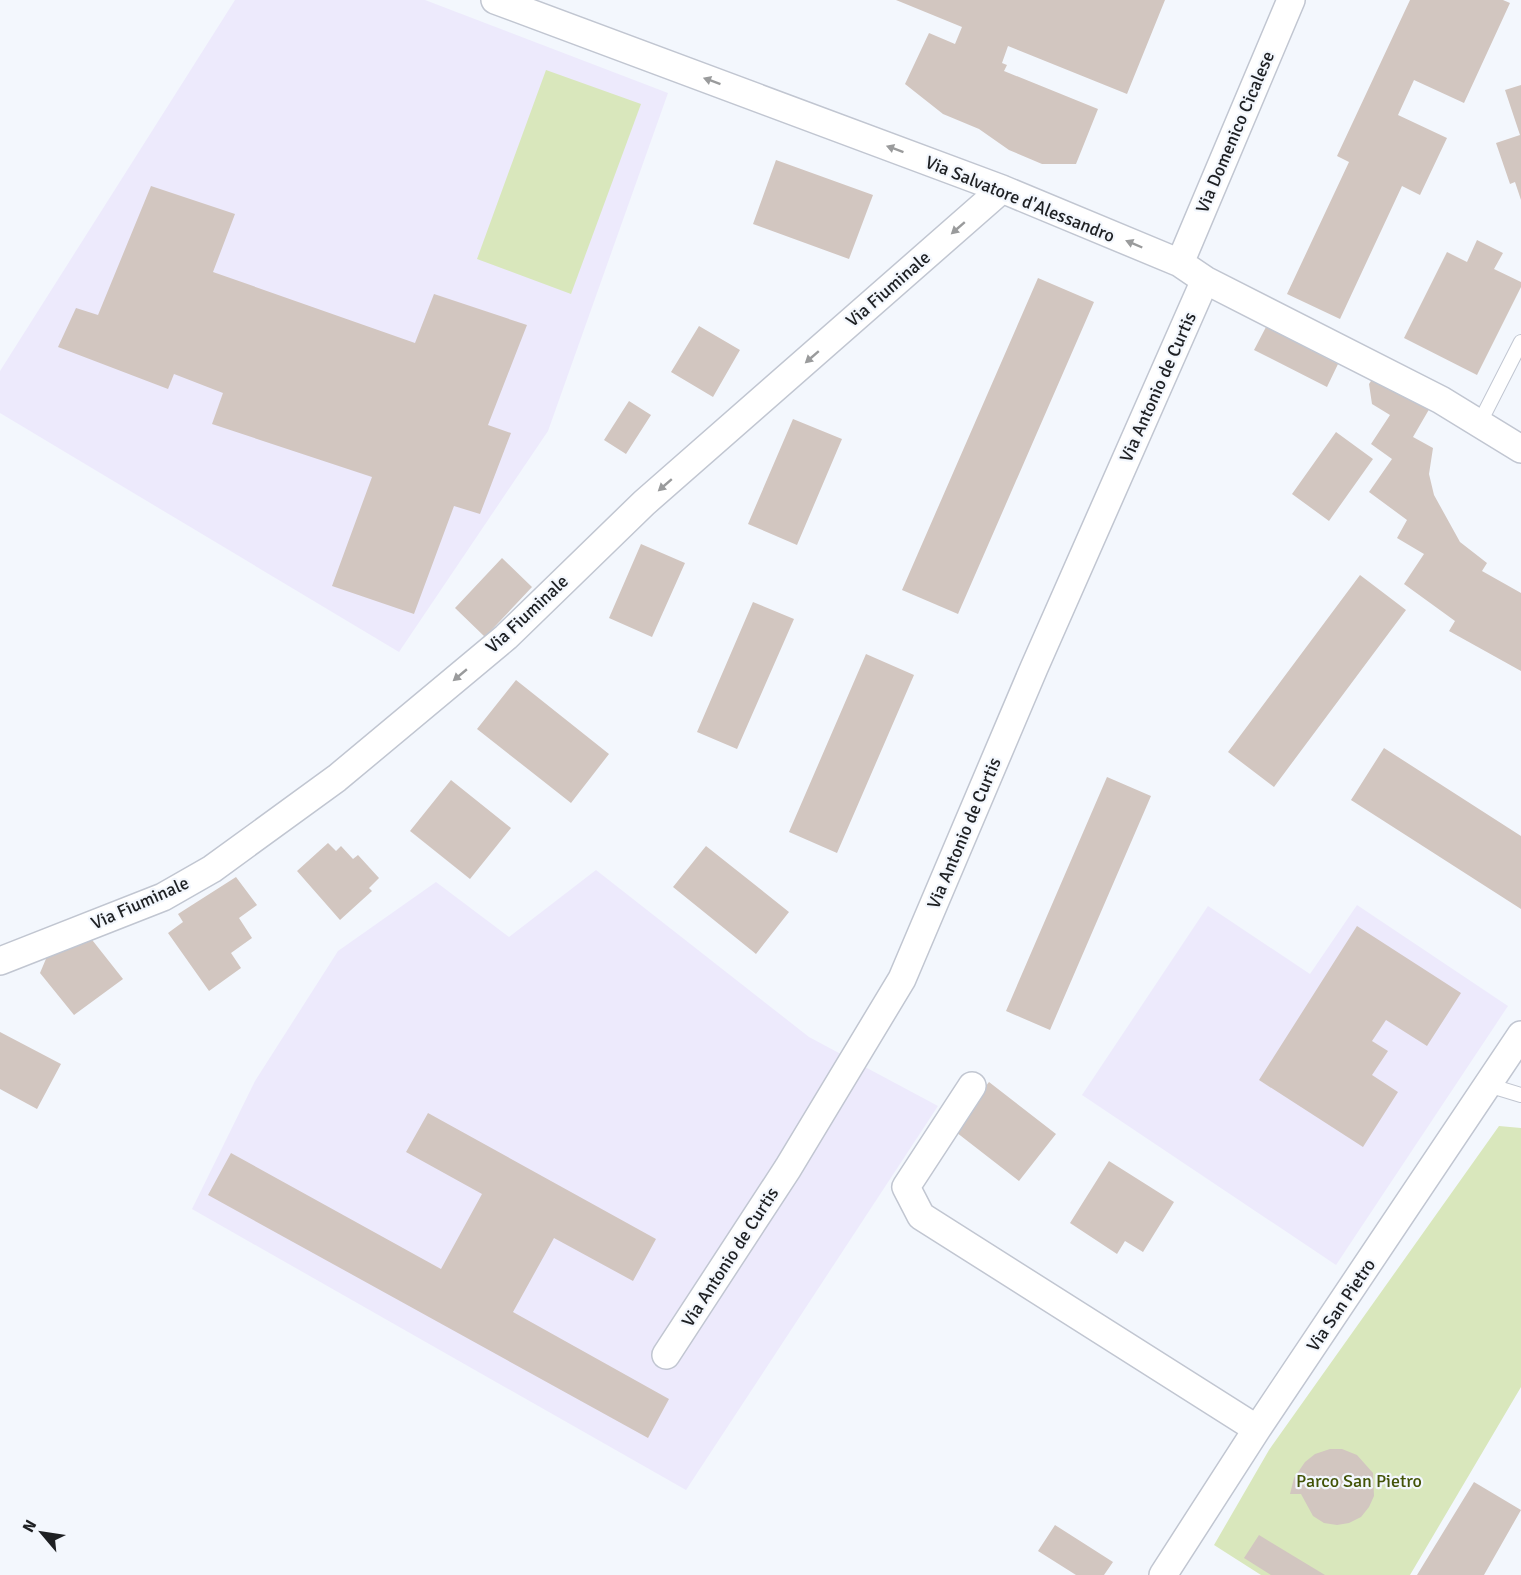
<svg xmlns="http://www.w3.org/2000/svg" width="1521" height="1575" font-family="Signika,sans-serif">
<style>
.education{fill:#edeafc}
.green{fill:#d9e7bc}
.building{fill:#d2c6c0}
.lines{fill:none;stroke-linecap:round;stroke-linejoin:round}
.lane-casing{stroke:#c1c6d1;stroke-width:16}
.street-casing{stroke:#c1c6d1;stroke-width:30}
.lane{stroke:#fff;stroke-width:14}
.street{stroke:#fff;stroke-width:27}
.oneway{fill:#9a9b9c}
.labels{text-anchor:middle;stroke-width:4.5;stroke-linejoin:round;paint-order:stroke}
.street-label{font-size:18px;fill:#1e2023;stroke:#f3f7fd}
.park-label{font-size:18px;fill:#425307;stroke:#f3f7fd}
</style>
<rect width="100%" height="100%" fill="#f3f7fd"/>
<path class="education" d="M 235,0 L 425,0 L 668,93 L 548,431 L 399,652 L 0,413 L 0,371 Z
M 596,870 L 809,1037 L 938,1106 L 686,1490 L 192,1209 L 255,1081 L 338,951 L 436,882 L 509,937 Z
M 1357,905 L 1508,1006 L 1336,1265 L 1082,1095 L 1208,906 L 1310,974 Z"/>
<path class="green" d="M 546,70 L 641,104 L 571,294 L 477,259 Z
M 1499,1126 L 1521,1128 L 1521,1387 L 1410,1575 L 1261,1575 L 1214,1545 L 1269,1450 Z"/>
<path class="building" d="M 896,0 L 1165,0 L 1127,94 L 1008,46 L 1002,63 L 1007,65 L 1004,71 L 1098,109 L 1076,164 L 1042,164 L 1009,150 L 979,129 L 943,114 L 905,84 L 929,33 L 955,44 L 962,27 Z
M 1410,0 L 1503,0 L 1510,3 L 1464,103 L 1414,80 L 1398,115 L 1447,138 L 1420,195 L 1402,186 L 1340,319 L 1287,294 L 1349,162 L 1337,156 Z
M 1521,85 L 1521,200 L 1515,182 L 1510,184 L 1496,143 L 1520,135 L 1505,90 Z
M 776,160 L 873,195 L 849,259 L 753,224 Z
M 151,186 L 235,214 L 213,272 L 415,343 L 434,294 L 527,325 L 488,425 L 511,433 L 480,514 L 454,506 L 414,614 L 332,586 L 372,477 L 212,424 L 223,393 L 174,374 L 168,389 L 58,347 L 76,308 L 98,315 Z
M 1477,240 L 1503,253 L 1494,269 L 1521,282 L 1521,287 L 1477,375 L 1404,338 L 1447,252 L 1467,262 Z
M 1038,278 L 1094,302 L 958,614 L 902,590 Z
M 699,326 L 740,350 L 713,397 L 671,372 Z
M 1266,327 L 1338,364 L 1327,387 L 1254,350 Z
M 1375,375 L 1431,406 L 1413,437 L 1433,448 L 1429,474 L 1434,495 L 1460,542 L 1487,563 L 1482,571 L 1521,593 L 1521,671 L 1449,631 L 1455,621 L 1404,584 L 1424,554 L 1397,538 L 1407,520 L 1369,492 L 1392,459 L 1371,444 L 1390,415 L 1372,404 L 1369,384 Z
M 629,401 L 651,415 L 626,454 L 604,440 Z
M 793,419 L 842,439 L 797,545 L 748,524 Z
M 1336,432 L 1373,459 L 1329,521 L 1292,494 Z
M 641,544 L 685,563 L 652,637 L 609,618 Z
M 502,558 L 532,587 L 485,637 L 455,608 Z
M 1360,575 L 1406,610 L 1274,787 L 1228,752 Z
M 753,602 L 794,619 L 737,749 L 697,732 Z
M 866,654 L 914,675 L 837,853 L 789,832 Z
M 516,680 L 609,754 L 571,803 L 477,729 Z
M 1384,748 L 1521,836 L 1521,909 L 1351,800 Z
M 1107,777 L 1151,796 L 1050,1030 L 1006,1011 Z
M 451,780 L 511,828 L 470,879 L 410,831 Z
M 328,843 L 336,851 L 341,846 L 353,859 L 358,855 L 379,878 L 369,888 L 372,891 L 340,920 L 297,871 Z
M 706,846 L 789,912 L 756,954 L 673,887 Z
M 236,877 L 257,905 L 239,918 L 252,938 L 231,953 L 241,968 L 209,991 L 168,933 L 183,922 L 178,914 Z
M 1357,926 L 1461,993 L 1427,1046 L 1386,1020 L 1372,1041 L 1388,1051 L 1372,1075 L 1398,1092 L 1363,1147 L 1259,1080 Z
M 89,936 L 123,979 L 74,1015 L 40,973 L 48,954 Z
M 0,1032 L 61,1064 L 37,1109 L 0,1089 Z
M 989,1082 L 1056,1134 L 1019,1181 L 952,1129 Z
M 428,1113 L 656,1239 L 633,1281 L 554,1238 L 513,1312 L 669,1399 L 648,1438 L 208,1195 L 231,1153 L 441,1269 L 482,1194 L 406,1152 Z
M 1109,1161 L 1174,1202 L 1143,1252 L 1125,1241 L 1117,1254 L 1070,1223 Z
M 1330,1449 L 1342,1449 L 1357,1455 L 1373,1473 L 1374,1496 L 1369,1507 L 1361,1517 L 1349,1523 L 1337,1525 L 1324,1523 L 1313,1516 L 1301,1494 L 1290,1494 L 1294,1478 L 1305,1462 L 1315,1454 Z
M 1474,1482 L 1521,1510 L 1484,1575 L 1417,1575 Z
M 1055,1525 L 1113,1562 L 1104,1575 L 1076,1575 L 1038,1551 Z
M 1259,1535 L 1325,1575 L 1271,1575 L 1244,1558 Z"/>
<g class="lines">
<g class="lane-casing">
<path id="lane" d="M 1479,424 L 1521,342
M 1488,1085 L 1521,1095"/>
</g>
<g class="street-casing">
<path id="street" d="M 495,0 L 1002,189 L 1180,263 L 1205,280 L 1441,400 L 1521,449
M 1180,263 L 1291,0
M 0,961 L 163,897 L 212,869 L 337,778 L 506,637 L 644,503 L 1002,189
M 972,1086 L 906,1187 L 921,1216 L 1257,1429
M 666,1355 L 788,1168 L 902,979 L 1034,668 L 1205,280
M 1163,1575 L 1257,1429 L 1521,1035"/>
</g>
<use href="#lane" class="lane"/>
<use href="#street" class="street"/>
</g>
<defs><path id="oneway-solid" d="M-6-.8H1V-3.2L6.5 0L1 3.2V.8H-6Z" transform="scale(1.5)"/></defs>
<g class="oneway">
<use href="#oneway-solid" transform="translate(712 81) rotate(-160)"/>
<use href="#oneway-solid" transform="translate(895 149) rotate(-160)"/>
<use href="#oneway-solid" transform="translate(958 228) rotate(139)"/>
<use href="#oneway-solid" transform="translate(1134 244) rotate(-157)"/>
<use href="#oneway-solid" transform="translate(812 357) rotate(139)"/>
<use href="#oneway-solid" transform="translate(665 485) rotate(139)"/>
<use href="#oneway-solid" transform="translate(460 675) rotate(140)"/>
</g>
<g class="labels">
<g class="street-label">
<text transform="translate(1235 132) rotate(-67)" y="6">Via Domenico Cicalese</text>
<text transform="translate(1020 199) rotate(22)" y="6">Via Salvatore d'Alessandro</text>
<text transform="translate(888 289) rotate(-41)" y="6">Via Fiuminale</text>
<text transform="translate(1158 387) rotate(-66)" y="6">Via Antonio de Curtis</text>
<text transform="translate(527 614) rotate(-43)" y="6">Via Fiuminale</text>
<text transform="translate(964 833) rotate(-67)" y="6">Via Antonio de Curtis</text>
<text transform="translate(140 903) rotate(-24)" y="6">Via Fiuminale</text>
<text transform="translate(730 1257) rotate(-57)" y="6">Via Antonio de Curtis</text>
<text transform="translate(1341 1305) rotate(-56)" y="6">Via San Pietro</text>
</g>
<g class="park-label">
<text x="1359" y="1487">Parco San Pietro</text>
</g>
</g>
<g transform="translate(42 1533) rotate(299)" stroke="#f3f7fd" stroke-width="4.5" paint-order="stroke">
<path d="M0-4.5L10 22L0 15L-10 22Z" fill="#1e2023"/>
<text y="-9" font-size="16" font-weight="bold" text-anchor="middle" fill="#1e2023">N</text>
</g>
</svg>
